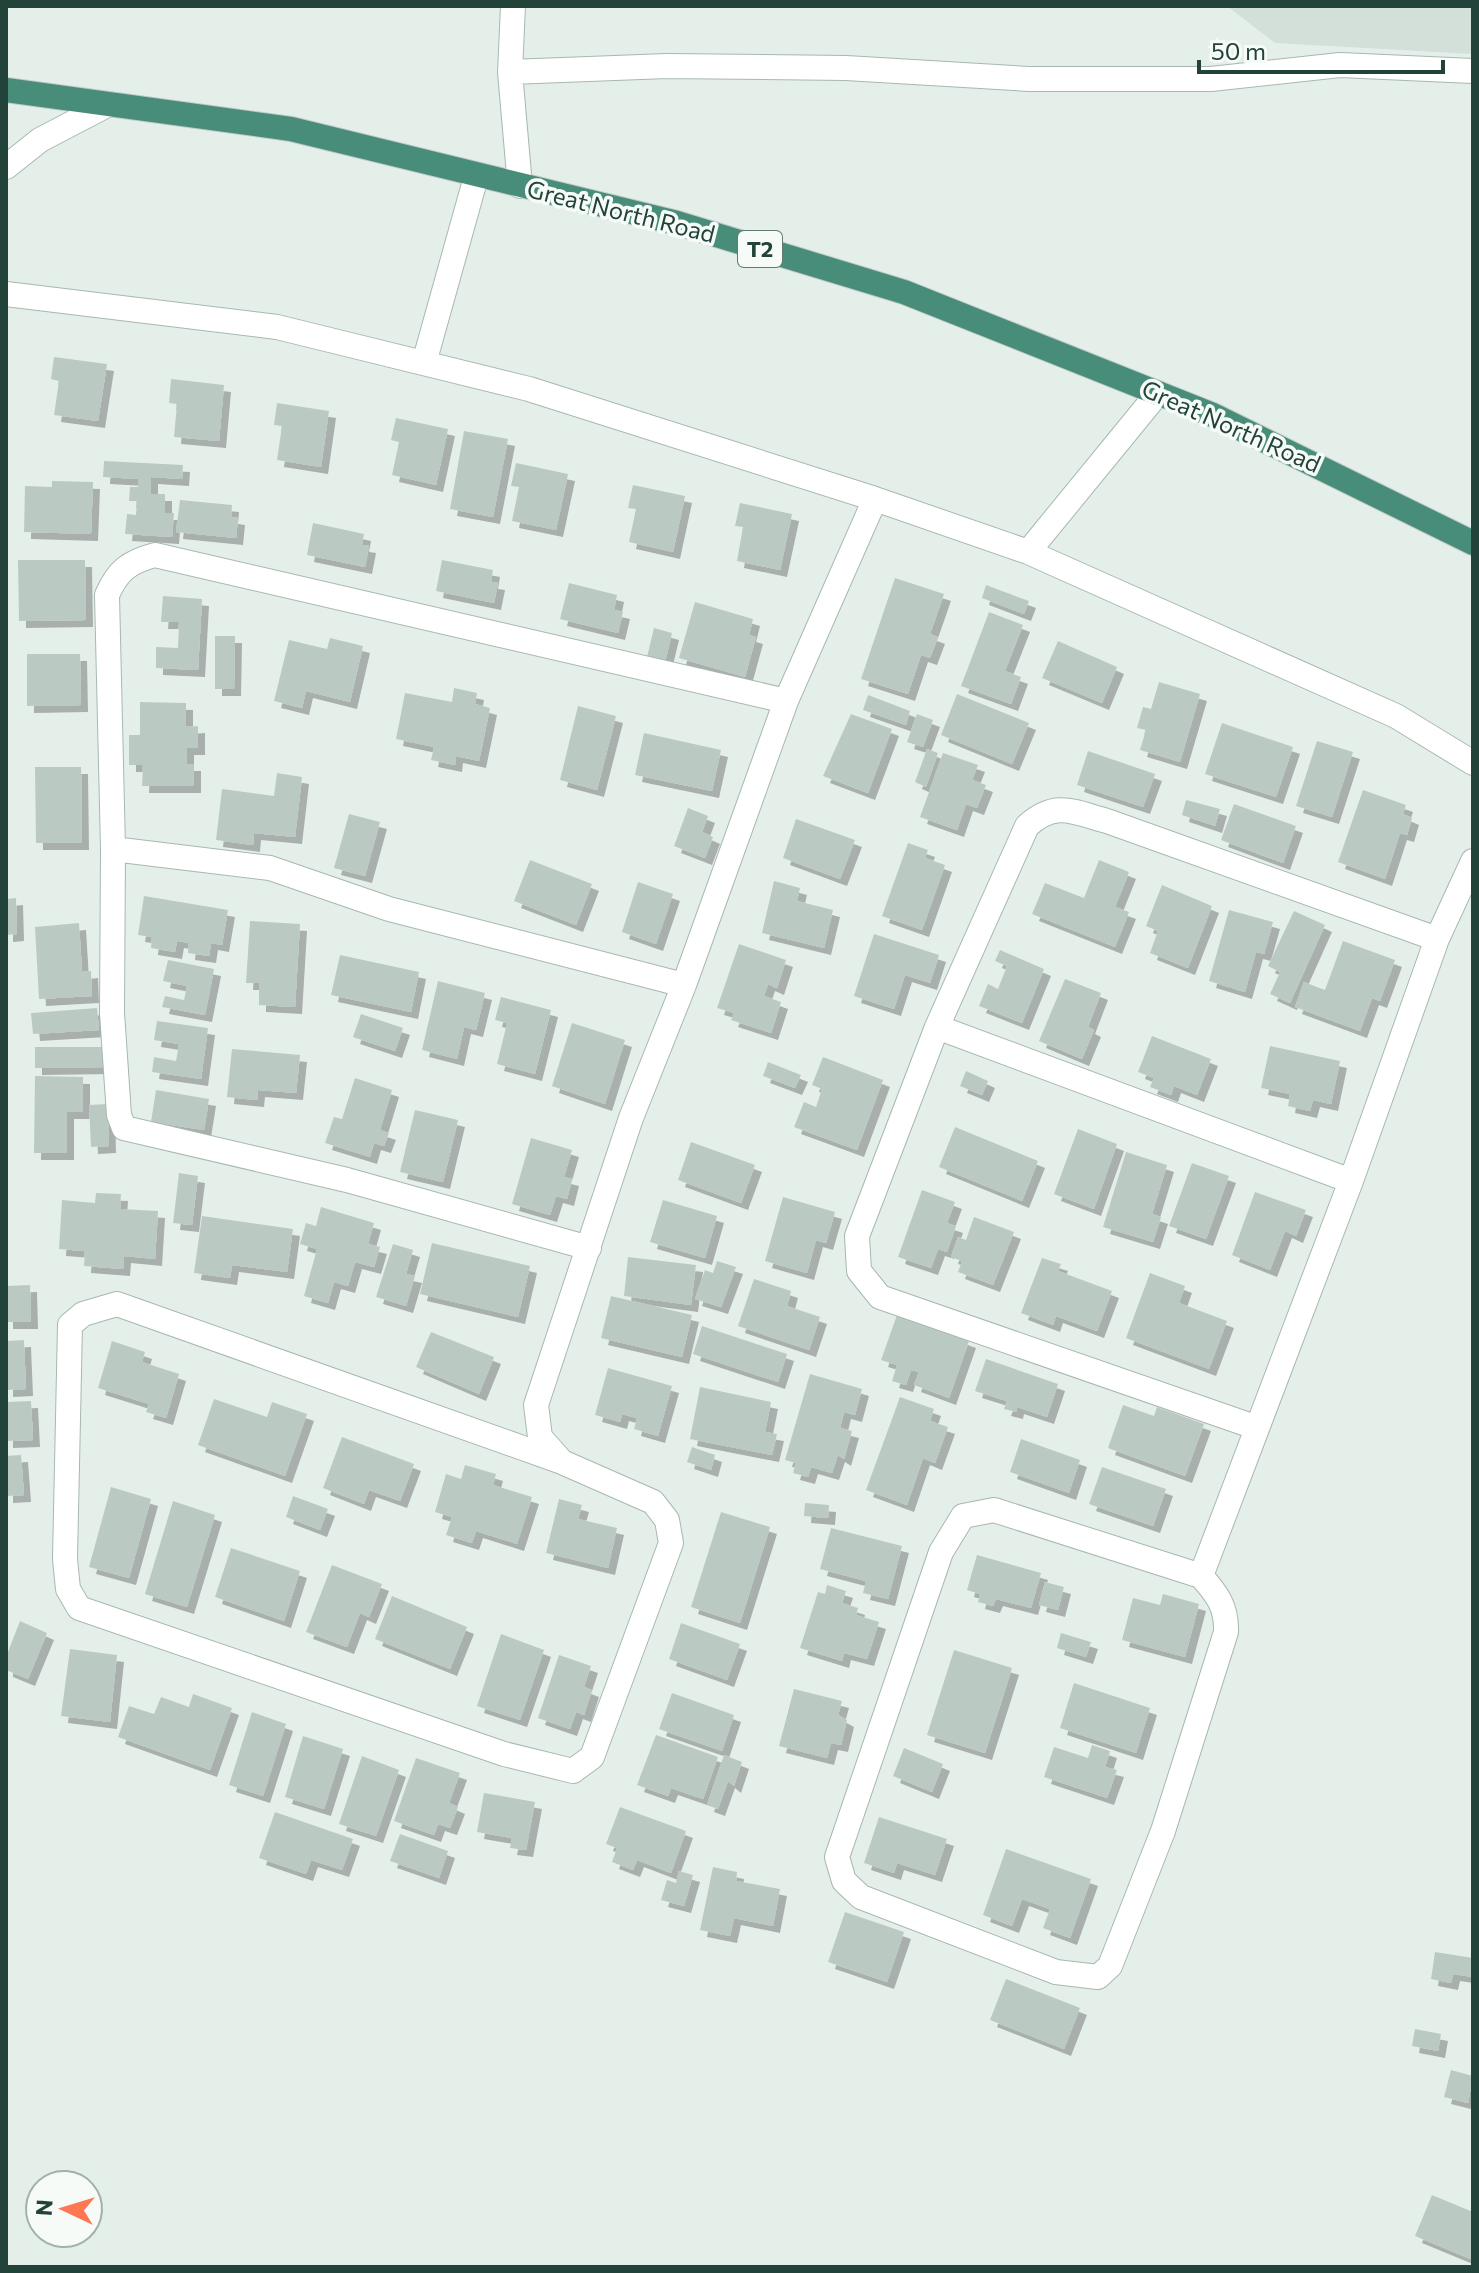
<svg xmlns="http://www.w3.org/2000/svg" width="1479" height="2273" font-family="Commissioner,sans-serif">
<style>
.built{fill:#d3dfd9}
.building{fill:#bacac3;filter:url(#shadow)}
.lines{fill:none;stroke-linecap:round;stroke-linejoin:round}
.minor-casing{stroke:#a7b8b1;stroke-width:26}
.trunk-casing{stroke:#c1cac8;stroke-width:26}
.minor{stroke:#fff;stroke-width:24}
.trunk{stroke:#488d7a;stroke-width:24}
.labels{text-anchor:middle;stroke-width:7;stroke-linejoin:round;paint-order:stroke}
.shield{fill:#f6fbf8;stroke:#627a72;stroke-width:2}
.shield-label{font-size:22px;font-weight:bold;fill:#224339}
.street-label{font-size:24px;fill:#224339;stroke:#f6fbf8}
</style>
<defs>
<filter id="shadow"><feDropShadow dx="7" dy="7" stdDeviation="0" flood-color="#0004"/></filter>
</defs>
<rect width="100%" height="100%" fill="#e5efea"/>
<path class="built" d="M 1227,6 L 1473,6 L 1473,54 L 1275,43 Z"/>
<path class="building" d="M 54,357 L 107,364 L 98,421 L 54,415 L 59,381 L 51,379 Z
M 171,379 L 224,385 L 219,441 L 174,437 L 177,404 L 169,403 Z
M 277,403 L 329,411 L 321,467 L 277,460 L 282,426 L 274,425 Z
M 396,418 L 448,429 L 436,485 L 392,475 L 399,442 L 391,440 Z
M 464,431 L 508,439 L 493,517 L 450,509 Z
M 104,461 L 183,465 L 182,479 L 151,477 L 151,494 L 165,494 L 165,513 L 174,513 L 172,537 L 125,534 L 127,514 L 136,515 L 137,501 L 129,501 L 130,487 L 138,487 L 138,479 L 103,477 Z
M 516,463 L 568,474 L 556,530 L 512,521 L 519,487 L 511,486 Z
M 52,481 L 93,482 L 91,534 L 24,532 L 25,486 L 52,487 Z
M 633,485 L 685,496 L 673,552 L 629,542 L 636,509 L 628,508 Z
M 180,500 L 232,505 L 231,517 L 238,518 L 236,538 L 176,532 Z
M 740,503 L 792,514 L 780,570 L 737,561 L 743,527 L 735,526 Z
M 313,523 L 364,534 L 362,545 L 369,546 L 365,567 L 307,555 Z
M 18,560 L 85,560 L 86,620 L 19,621 Z
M 442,560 L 493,570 L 491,582 L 498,583 L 494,603 L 436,591 Z
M 895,578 L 944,594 L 930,634 L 938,637 L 930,658 L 921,655 L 908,694 L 861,679 Z
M 569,583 L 617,595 L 614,610 L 623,612 L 618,633 L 560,619 Z
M 986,585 L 1029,601 L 1024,614 L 982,598 Z
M 163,596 L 202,599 L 198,670 L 156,668 L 156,647 L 178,648 L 179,622 L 161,622 Z
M 695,602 L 753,619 L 749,635 L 756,637 L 745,677 L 679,658 Z
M 989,612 L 1023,625 L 1005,671 L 1021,677 L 1011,704 L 961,686 Z
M 654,628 L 672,633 L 665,662 L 647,657 Z
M 215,636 L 235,636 L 234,689 L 215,689 Z
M 330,638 L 363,646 L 350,702 L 306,691 L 302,708 L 274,701 L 289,640 L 327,649 Z
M 1058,641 L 1117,667 L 1102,703 L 1042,678 Z
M 27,654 L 80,654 L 81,705 L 27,706 Z
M 1159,682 L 1200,694 L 1180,762 L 1140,750 L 1146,730 L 1137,728 L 1143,707 L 1151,709 Z
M 454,688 L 477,693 L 475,704 L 490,708 L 479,761 L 456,756 L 455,765 L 431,760 L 434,747 L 396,739 L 405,693 L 452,702 Z
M 957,694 L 1029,723 L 1012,764 L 941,735 Z
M 868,695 L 910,711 L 906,725 L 863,710 Z
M 140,702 L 186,703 L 186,727 L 198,726 L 198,748 L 187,748 L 187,764 L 194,764 L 194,786 L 142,786 L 143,765 L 129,765 L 129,735 L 140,735 Z
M 578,706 L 616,716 L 597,790 L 560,780 Z
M 851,714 L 892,729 L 868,793 L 823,776 Z
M 917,714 L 933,720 L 923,747 L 907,742 Z
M 1222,723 L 1293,747 L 1276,797 L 1205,774 Z
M 644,733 L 721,750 L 712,791 L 635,775 Z
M 1317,741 L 1353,752 L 1332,817 L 1296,806 Z
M 927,749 L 938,753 L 926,787 L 915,782 Z
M 1088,751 L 1155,774 L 1143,807 L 1077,785 Z
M 943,753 L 978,765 L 972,780 L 986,785 L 977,808 L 966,804 L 957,830 L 920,817 Z
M 35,767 L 81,767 L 82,843 L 36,843 Z
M 277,773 L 302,777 L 295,837 L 254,833 L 253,845 L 216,840 L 222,789 L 274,796 Z
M 1363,790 L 1406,805 L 1403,814 L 1412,818 L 1407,835 L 1400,833 L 1385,879 L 1338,862 Z
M 1186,800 L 1220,809 L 1215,826 L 1182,815 Z
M 1234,804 L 1296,826 L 1283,863 L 1221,840 Z
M 688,808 L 708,816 L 702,832 L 713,837 L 705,858 L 674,846 Z
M 349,814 L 380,822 L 365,876 L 334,868 Z
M 796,819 L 855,840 L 840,879 L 783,858 Z
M 908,843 L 928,850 L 925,858 L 945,865 L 922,930 L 882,916 Z
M 530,860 L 592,884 L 576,925 L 514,901 Z
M 1099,860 L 1129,872 L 1115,907 L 1129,912 L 1115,947 L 1032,914 L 1045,883 L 1084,898 Z
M 774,881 L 800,888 L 797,901 L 833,910 L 824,948 L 762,933 Z
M 638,882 L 673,894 L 656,944 L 622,932 Z
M 1162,885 L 1212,906 L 1188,968 L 1150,953 L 1158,931 L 1146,926 Z
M 144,896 L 228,910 L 222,945 L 211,943 L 209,956 L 188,953 L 189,943 L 177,941 L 175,952 L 151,948 L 152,937 L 138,935 Z
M 16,898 L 17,934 L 6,935 L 6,899 Z
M 1229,910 L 1273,922 L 1264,954 L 1256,952 L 1245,992 L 1209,981 Z
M 1294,911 L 1325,925 L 1290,1003 L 1270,994 L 1280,972 L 1268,966 Z
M 250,921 L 300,924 L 295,1007 L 259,1005 L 259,983 L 246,983 Z
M 79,923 L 82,972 L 91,971 L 92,996 L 39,999 L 35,927 Z
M 874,934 L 939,955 L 930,983 L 905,975 L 894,1009 L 854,996 Z
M 1343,941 L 1395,960 L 1380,1001 L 1372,998 L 1360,1031 L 1295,1007 L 1304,982 L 1325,990 Z
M 739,944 L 786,960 L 777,988 L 768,984 L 764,996 L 781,1002 L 771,1033 L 731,1020 L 734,1013 L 717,1008 Z
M 1000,950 L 1044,969 L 1022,1023 L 979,1006 L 988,984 L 998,989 L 1007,966 L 995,961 Z
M 340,955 L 419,972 L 411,1012 L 331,995 Z
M 168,960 L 214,969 L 205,1015 L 162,1007 L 165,996 L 184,1000 L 187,986 L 163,981 Z
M 1065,979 L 1101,993 L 1088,1027 L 1094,1030 L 1082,1059 L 1039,1041 Z
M 438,981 L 485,993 L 476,1030 L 464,1027 L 457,1059 L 422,1050 Z
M 501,997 L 551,1010 L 535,1074 L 497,1064 L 507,1023 L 495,1020 Z
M 97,1008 L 99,1030 L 33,1034 L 31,1013 Z
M 361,1014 L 403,1028 L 395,1051 L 353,1037 Z
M 157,1021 L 208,1028 L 201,1079 L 152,1072 L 154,1057 L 176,1061 L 179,1044 L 154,1040 Z
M 572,1023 L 625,1040 L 605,1104 L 552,1086 Z
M 1152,1036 L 1211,1059 L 1197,1095 L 1174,1086 L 1171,1095 L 1150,1087 L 1154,1078 L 1138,1072 Z
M 1270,1046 L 1340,1061 L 1331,1104 L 1313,1100 L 1310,1111 L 1288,1106 L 1290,1094 L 1261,1088 Z
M 35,1047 L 103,1047 L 104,1067 L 35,1068 Z
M 232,1049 L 300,1055 L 296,1093 L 258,1090 L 257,1100 L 227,1097 Z
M 823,1057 L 883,1080 L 857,1150 L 794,1127 L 804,1102 L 816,1107 L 822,1089 L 812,1085 Z
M 768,1062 L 801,1075 L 795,1088 L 763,1076 Z
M 966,1071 L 988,1081 L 982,1095 L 960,1086 Z
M 35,1076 L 83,1077 L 83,1112 L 67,1112 L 67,1153 L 34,1153 Z
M 355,1078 L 392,1090 L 380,1130 L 389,1133 L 384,1146 L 374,1143 L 370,1157 L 325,1143 L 334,1117 L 342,1119 Z
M 156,1090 L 209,1099 L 204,1130 L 151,1122 Z
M 108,1104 L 109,1146 L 91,1147 L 89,1105 Z
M 415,1110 L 458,1120 L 443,1182 L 400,1172 Z
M 955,1127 L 1038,1161 L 1022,1201 L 939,1167 Z
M 1078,1129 L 1117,1144 L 1094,1209 L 1054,1194 Z
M 531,1138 L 572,1150 L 564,1177 L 572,1179 L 567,1199 L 556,1196 L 550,1215 L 512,1204 Z
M 691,1142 L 755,1165 L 741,1203 L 678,1180 Z
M 1126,1152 L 1167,1165 L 1152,1214 L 1161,1217 L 1153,1242 L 1103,1227 Z
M 1192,1163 L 1229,1176 L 1206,1239 L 1169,1226 Z
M 179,1173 L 198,1176 L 192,1225 L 173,1223 Z
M 922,1190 L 955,1202 L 947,1223 L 956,1226 L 947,1252 L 938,1249 L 931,1268 L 898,1257 Z
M 1255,1192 L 1306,1210 L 1296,1236 L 1285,1231 L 1270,1270 L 1232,1255 Z
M 96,1193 L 121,1194 L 120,1209 L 158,1211 L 155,1259 L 124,1256 L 123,1269 L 84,1266 L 85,1251 L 59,1249 L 62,1200 L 95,1203 Z
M 783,1197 L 835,1212 L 826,1243 L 816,1240 L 807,1273 L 765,1261 Z
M 663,1200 L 717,1216 L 705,1258 L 650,1242 Z
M 321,1207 L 374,1223 L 368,1244 L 380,1247 L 374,1267 L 355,1262 L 348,1286 L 334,1282 L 328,1303 L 304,1296 L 317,1249 L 300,1244 L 306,1223 L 316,1226 Z
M 202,1216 L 293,1229 L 287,1272 L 232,1265 L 230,1278 L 194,1273 Z
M 974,1217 L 1014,1232 L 993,1285 L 958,1272 L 962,1261 L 951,1257 L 958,1237 L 966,1240 Z
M 432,1243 L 530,1266 L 518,1317 L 420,1294 Z
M 393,1244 L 413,1250 L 406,1274 L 415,1276 L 406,1306 L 376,1297 Z
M 628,1257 L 696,1265 L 691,1305 L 624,1296 Z
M 1042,1258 L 1061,1264 L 1058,1271 L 1112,1291 L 1097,1331 L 1056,1316 L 1053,1325 L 1021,1313 Z
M 717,1261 L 736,1267 L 721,1307 L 695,1299 L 705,1270 L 713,1273 Z
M 1150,1273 L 1185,1286 L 1179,1303 L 1227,1321 L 1209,1369 L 1126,1338 Z
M 754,1279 L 791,1291 L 787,1306 L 820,1317 L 809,1350 L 738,1326 Z
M 30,1285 L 31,1322 L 6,1322 L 6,1286 Z
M 611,1296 L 692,1315 L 682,1357 L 601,1338 Z
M 897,1315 L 969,1341 L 949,1398 L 914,1385 L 919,1372 L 911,1370 L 906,1385 L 892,1381 L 897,1365 L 881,1360 Z
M 702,1326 L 787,1354 L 778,1382 L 693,1354 Z
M 431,1332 L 494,1357 L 479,1394 L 416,1367 Z
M 24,1340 L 26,1389 L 6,1390 L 6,1341 Z
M 112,1341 L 145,1352 L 142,1362 L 179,1374 L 166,1418 L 146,1412 L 149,1404 L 98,1388 Z
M 986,1359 L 1058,1384 L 1047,1417 L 1017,1407 L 1016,1412 L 1004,1409 L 1007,1401 L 975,1391 Z
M 608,1368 L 672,1386 L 658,1436 L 634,1429 L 637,1418 L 622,1414 L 620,1422 L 595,1415 Z
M 810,1374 L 862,1389 L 855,1415 L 844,1412 L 840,1428 L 852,1431 L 844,1459 L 838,1455 L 832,1473 L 811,1467 L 808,1477 L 793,1473 L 796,1463 L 785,1460 Z
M 700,1387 L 771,1402 L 765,1432 L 777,1434 L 772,1455 L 690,1439 Z
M 900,1397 L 934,1409 L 930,1421 L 948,1427 L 935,1463 L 923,1458 L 907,1505 L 866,1490 Z
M 214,1399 L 267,1417 L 272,1402 L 307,1414 L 285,1476 L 198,1445 Z
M 31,1401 L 33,1440 L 6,1441 L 6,1402 Z
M 1123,1405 L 1154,1416 L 1157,1407 L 1204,1424 L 1185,1476 L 1108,1448 Z
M 342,1437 L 414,1464 L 400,1501 L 369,1490 L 364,1504 L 323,1488 Z
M 1021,1439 L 1080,1460 L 1069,1493 L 1010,1472 Z
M 692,1447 L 715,1455 L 711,1470 L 687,1462 Z
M 21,1455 L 24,1495 L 6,1496 L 6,1456 Z
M 465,1465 L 496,1474 L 493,1485 L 532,1497 L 517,1544 L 476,1531 L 472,1543 L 446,1535 L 452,1517 L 435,1512 L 446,1474 L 461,1479 Z
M 1102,1467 L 1166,1489 L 1153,1526 L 1089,1504 Z
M 111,1487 L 151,1499 L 129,1578 L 89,1567 Z
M 293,1496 L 328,1509 L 320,1530 L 286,1517 Z
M 559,1499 L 582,1505 L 578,1519 L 617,1528 L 608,1568 L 546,1553 Z
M 173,1501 L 215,1515 L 187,1607 L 145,1594 Z
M 805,1503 L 829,1505 L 828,1518 L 804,1516 Z
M 721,1512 L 770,1527 L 740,1623 L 691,1607 Z
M 831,1528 L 902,1546 L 888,1599 L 863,1593 L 866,1581 L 820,1569 Z
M 231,1548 L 300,1571 L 284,1621 L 215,1597 Z
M 977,1555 L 1041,1573 L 1031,1608 L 996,1599 L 993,1606 L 978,1602 L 980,1594 L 967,1590 Z
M 332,1565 L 382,1584 L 369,1617 L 360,1613 L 347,1647 L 306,1632 Z
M 1045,1582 L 1064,1587 L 1058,1610 L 1039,1605 Z
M 827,1585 L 846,1591 L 842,1603 L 858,1608 L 856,1615 L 879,1622 L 867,1659 L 844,1653 L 842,1661 L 800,1648 L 818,1592 L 825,1594 Z
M 1163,1594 L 1199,1604 L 1185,1657 L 1122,1640 L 1133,1598 L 1160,1605 Z
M 392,1596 L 467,1627 L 450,1669 L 375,1639 Z
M 20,1621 L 47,1633 L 28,1679 L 6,1670 L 6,1657 Z
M 681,1623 L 740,1644 L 727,1680 L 669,1659 Z
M 1061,1633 L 1091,1642 L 1086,1657 L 1057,1648 Z
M 501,1634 L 544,1650 L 520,1720 L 477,1706 Z
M 70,1649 L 117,1655 L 110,1722 L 61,1716 Z
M 954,1650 L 1012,1668 L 985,1753 L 927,1735 Z
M 559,1655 L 591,1666 L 584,1687 L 592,1690 L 584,1715 L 576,1712 L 570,1729 L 538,1718 Z
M 1074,1683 L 1150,1708 L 1136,1753 L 1060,1728 Z
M 794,1689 L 842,1701 L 838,1715 L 847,1720 L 841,1745 L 831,1743 L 827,1758 L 779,1746 Z
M 672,1693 L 734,1715 L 722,1751 L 659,1729 Z
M 193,1694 L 232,1708 L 210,1770 L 118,1737 L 129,1706 L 154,1714 L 161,1697 L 189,1707 Z
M 252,1712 L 286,1724 L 263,1796 L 229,1785 Z
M 656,1735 L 718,1757 L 703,1799 L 671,1788 L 668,1796 L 637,1785 Z
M 303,1736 L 343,1749 L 324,1809 L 285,1797 Z
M 1092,1745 L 1110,1751 L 1105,1767 L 1117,1770 L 1107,1798 L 1044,1777 L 1054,1747 L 1088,1758 Z
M 904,1748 L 943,1764 L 932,1792 L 893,1776 Z
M 724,1755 L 742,1762 L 734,1786 L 728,1781 L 718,1809 L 707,1805 Z
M 362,1756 L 399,1770 L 376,1836 L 339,1824 Z
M 416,1758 L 460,1773 L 449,1803 L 458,1807 L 450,1828 L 438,1824 L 434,1835 L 394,1821 Z
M 484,1793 L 535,1802 L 526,1850 L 510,1848 L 512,1838 L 477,1832 Z
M 620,1807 L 686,1831 L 671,1873 L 637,1860 L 633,1870 L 612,1862 L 617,1848 L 606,1844 Z
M 275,1812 L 353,1839 L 342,1870 L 311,1860 L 306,1874 L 259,1858 Z
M 879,1817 L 947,1839 L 935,1875 L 897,1863 L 894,1873 L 864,1863 Z
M 400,1834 L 448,1851 L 439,1878 L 390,1861 Z
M 1006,1849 L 1091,1879 L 1070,1938 L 1043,1928 L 1050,1909 L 1022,1899 L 1012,1926 L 983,1915 Z
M 713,1867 L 737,1872 L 736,1881 L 780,1889 L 773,1926 L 734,1918 L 730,1936 L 700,1930 Z
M 679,1871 L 693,1875 L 684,1906 L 661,1900 L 667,1880 L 676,1883 Z
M 845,1912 L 904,1932 L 887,1982 L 828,1962 Z
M 1435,1952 L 1473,1958 L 1473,1977 L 1453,1974 L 1451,1983 L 1431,1979 Z
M 1006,1979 L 1080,2008 L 1064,2049 L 990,2020 Z
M 1415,2029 L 1441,2034 L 1438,2051 L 1412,2046 Z
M 1451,2070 L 1473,2076 L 1468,2103 L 1444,2097 Z
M 1432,2195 L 1473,2212 L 1473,2260 L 1415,2236 Z"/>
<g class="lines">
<g class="minor-casing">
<path id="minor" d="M 513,6 L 510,72 L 520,186
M 510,72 L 667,66 L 846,68 L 1029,79 L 1211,79 L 1340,65 L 1473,71
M 6,167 L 40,140 L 107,105
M 6,294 L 277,327 L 529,389 L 875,499 L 1028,552 L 1396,716 L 1473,763
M 424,363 L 476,177
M 1028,552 L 1158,393
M 113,849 L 112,1013 L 119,1115 L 124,1128 L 347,1180 L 589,1248
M 684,985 L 389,909 L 270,868 L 113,849 L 107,595 C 118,570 129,562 155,555 L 786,701
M 937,1027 L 1351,1181
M 1255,1427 L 880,1297 L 859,1271 L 857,1236 L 937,1027 L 1027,826 C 1056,800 1073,812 1107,821 L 1437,939
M 562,1462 L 117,1304 L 83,1314 L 70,1325 L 65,1559 L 68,1589 L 79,1608 L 504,1754 L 573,1771 L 592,1757 L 671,1543 L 667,1520 L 653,1502 L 562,1462 L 540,1437 L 536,1405 L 631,1118 L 684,985 L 786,701 L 875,499
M 994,1510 L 1201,1576 C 1217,1594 1227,1607 1226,1632 L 1163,1831 L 1110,1966 L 1098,1977 L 1056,1972 L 861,1897 L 844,1881 L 837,1857 L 941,1552 L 963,1516 Z
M 1201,1576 L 1351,1181 L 1437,939 L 1473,861"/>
</g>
<g class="trunk-casing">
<path id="trunk" d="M 6,90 L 291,129 L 677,223 L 904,292 L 1213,415 L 1473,543"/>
</g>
<use href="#minor" class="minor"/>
<use href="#trunk" class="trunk"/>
</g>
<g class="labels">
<rect class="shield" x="738" y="231" width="44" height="36" rx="6"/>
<g class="shield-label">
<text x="760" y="257">T2</text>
</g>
<g class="street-label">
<text transform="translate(621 212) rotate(14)" y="8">Great North Road</text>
<text transform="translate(1231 427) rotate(24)" y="8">Great North Road</text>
</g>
</g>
<rect width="1479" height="2273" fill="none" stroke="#224339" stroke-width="16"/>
<g transform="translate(64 2209) rotate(274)"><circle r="38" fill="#f6fbf8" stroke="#a1b1ac" stroke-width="2"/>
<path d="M0-6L14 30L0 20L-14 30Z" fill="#fd7755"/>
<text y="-12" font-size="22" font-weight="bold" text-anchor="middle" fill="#224339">N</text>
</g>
<path d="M1199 60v12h244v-12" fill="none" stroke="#224339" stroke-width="4"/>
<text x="1211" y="60" font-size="24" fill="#224339" stroke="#f6fbf8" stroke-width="6" paint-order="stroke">50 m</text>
</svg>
